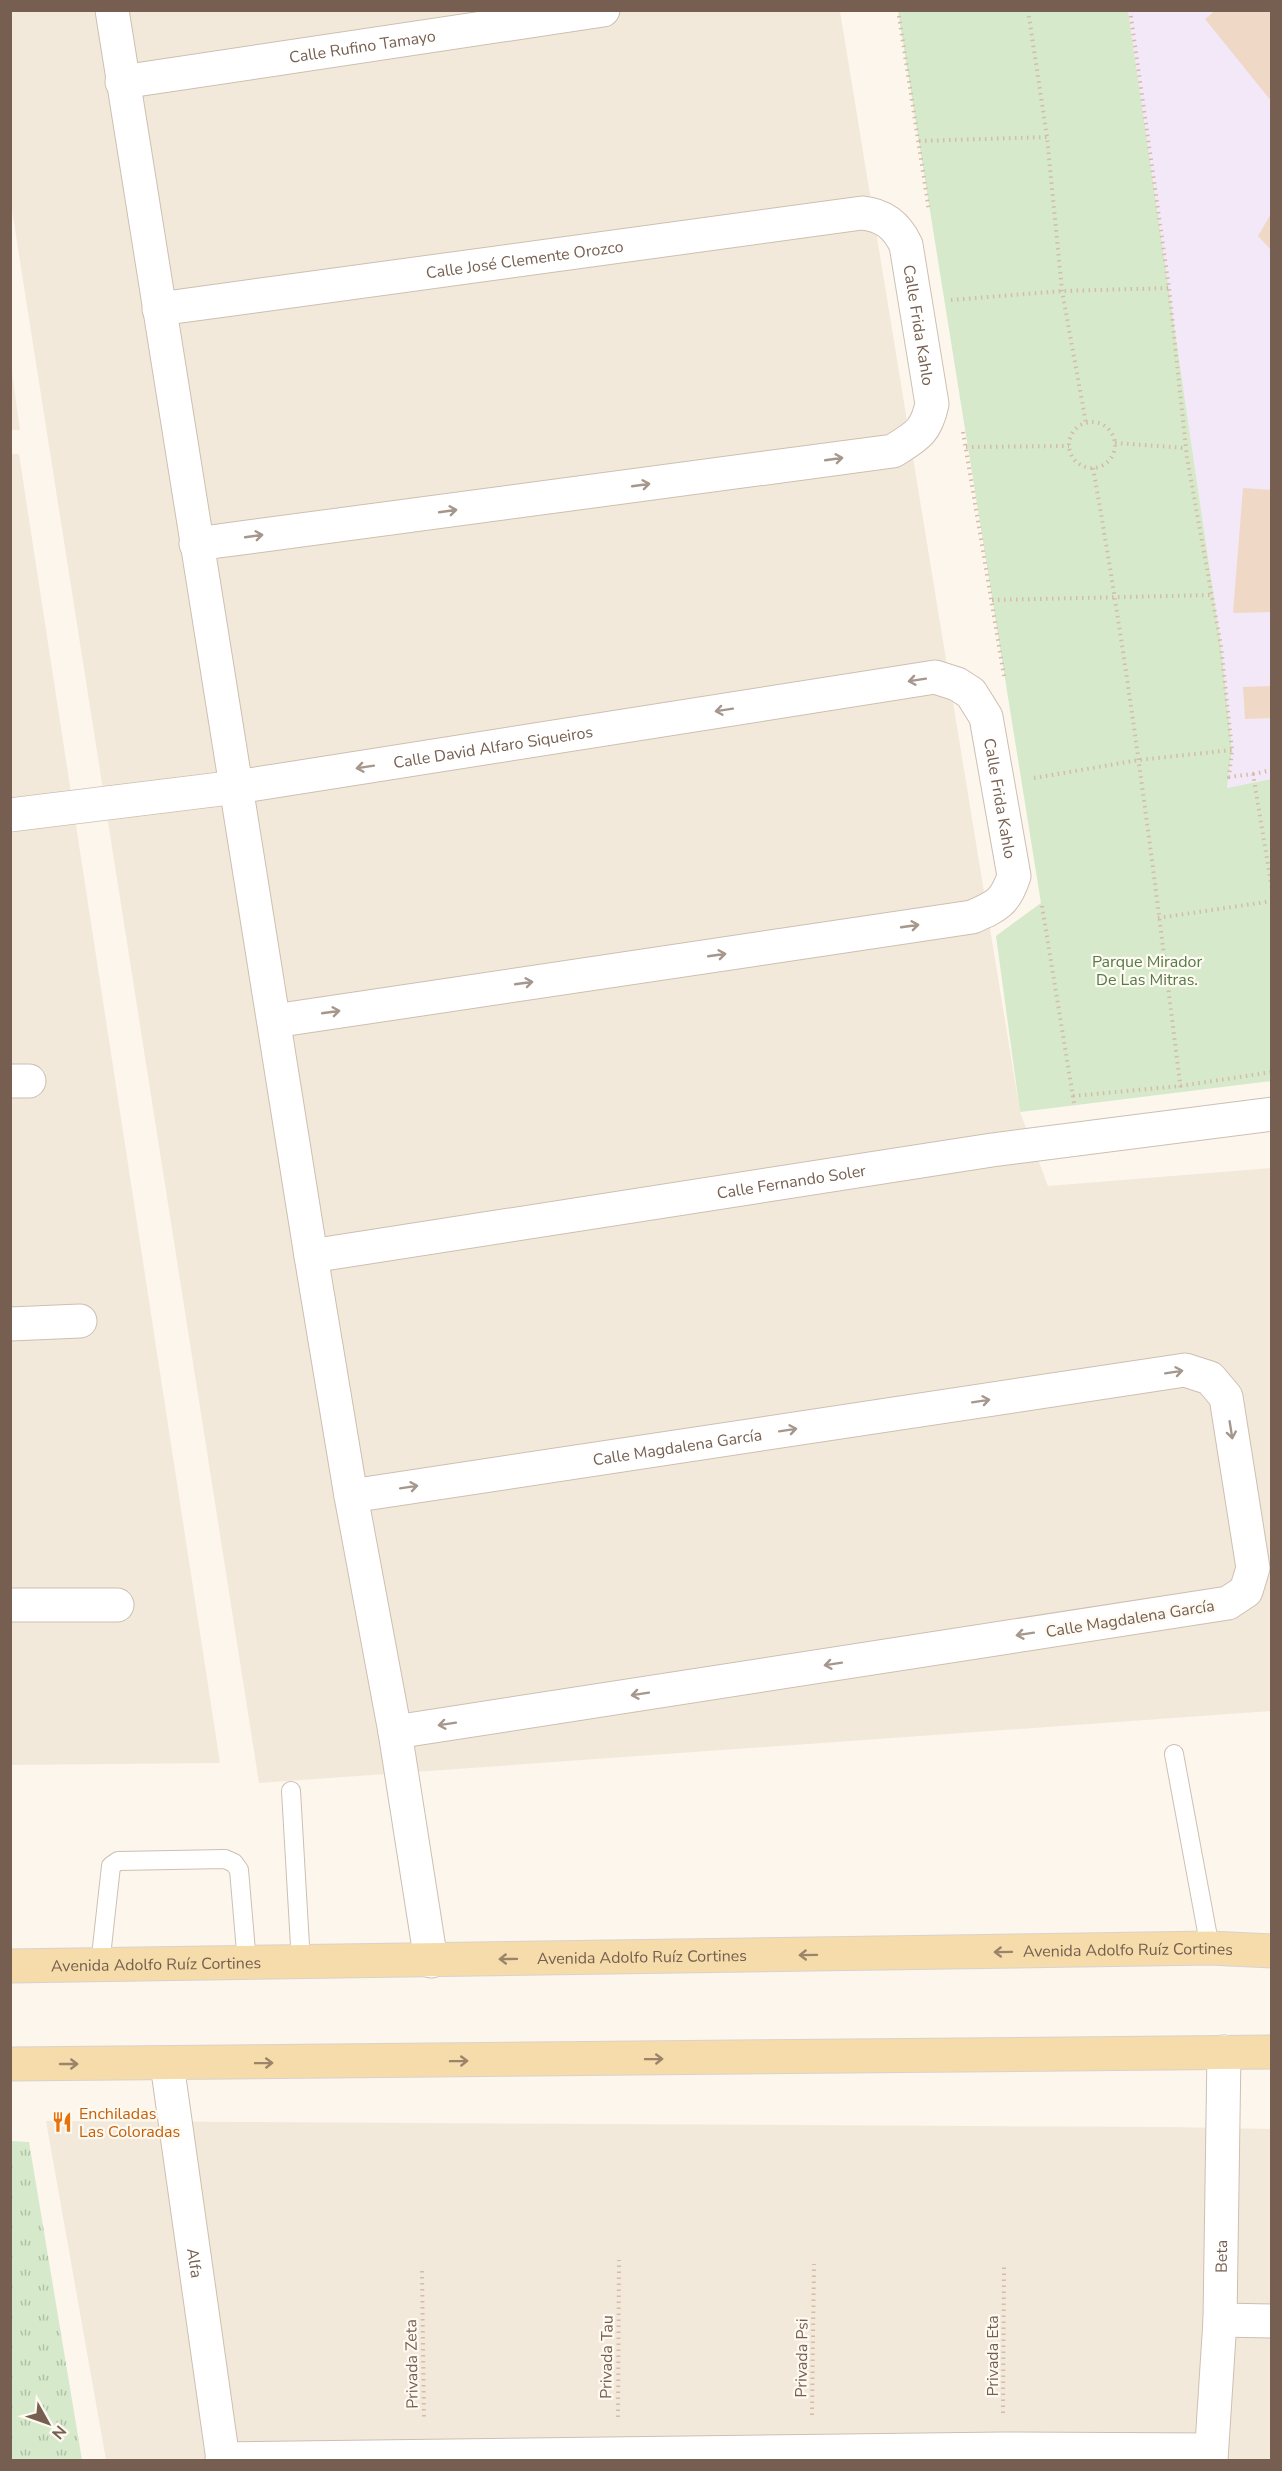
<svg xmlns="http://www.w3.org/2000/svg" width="1282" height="2471" font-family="'Nunito Sans',sans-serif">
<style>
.residential{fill:#f3e9db}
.education{fill:#f3e8f8}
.grass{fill:url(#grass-tufts)}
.park{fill:#d6e9cb}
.building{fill:#efd8c5}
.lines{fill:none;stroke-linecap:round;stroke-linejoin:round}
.lane-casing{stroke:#cdbfb2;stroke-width:20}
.street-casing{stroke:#cdbfb2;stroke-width:35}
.primary-casing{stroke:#d9d2ce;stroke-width:35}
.path{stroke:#d5bba8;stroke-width:4;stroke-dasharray:1.5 4.5;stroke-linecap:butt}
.lane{stroke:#fff;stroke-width:18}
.street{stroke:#fff;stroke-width:33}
.primary{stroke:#f5dcaa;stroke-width:33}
.oneway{stroke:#a6978d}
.oneway2{stroke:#9c846b}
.labels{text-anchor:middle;stroke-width:4.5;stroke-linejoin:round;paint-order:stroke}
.street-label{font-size:16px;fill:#765f50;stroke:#fefaf2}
.park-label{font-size:16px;fill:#557a48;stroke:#fefaf2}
.food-label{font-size:16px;fill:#c56008;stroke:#fefaf2;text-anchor:start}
</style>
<defs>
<pattern id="grass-tufts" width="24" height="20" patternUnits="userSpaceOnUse" patternTransform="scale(1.5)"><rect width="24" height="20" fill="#d6e9cb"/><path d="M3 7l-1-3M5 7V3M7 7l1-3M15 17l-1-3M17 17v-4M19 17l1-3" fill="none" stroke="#b2c0a7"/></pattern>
</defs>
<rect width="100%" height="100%" fill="#fcf6ec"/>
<path class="residential" d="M 10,11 L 840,11 L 1020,1112 L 1048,1186 L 1271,1168 L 1271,1711 L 259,1783 L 11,204 Z
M 10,365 L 11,365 L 20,430 L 11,430 Z
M 10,454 L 19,454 L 220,1763 L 11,1765 Z
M 46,2121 L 1173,2127 L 1271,2129 L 1271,2460 L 106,2460 Z"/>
<path class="education" d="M 1128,11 L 1271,11 L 1271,779 L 1227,788 L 1232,750 L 1221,646 Z"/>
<path class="grass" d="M 11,2141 L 29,2142 L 82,2460 L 11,2460 Z"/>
<path class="park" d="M 898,11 L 1128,11 L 1221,646 L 1232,750 L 1227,788 L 1271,779 L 1271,1081 L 1020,1112 L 996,936 L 1041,903 Z"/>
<path class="building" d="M 1216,10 L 1272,10 L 1272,102 L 1205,19 Z
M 1272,212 L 1272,251 L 1258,236 Z
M 1243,488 L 1272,490 L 1272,612 L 1233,613 Z
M 1272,686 L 1272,718 L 1245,719 L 1243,687 Z"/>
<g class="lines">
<g class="lane-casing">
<path id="lane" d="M 1174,1754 L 1210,1948
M 291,1791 L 301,1963
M 100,1965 L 111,1866 L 118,1861 L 225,1859 L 234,1863 L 239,1870 L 247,1963"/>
</g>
<g class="street-casing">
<g id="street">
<path d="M 112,10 L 311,1256 L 351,1496 L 395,1732 L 431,1961"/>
<path id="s1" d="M 122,82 L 603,10"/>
<path id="s2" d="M 159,309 L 862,213 C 884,215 897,226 906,245 L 932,404 C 926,432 917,436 893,451 L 196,544"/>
<path id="s3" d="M 10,815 L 237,787 L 935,677 L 957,684 L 971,693 L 986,717 L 1014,876 C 1005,903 997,906 972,917 L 274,1021"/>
<path d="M 10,1081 L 29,1081"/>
<path id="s4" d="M 311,1256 L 992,1150 L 1272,1114"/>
<path d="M 10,1324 L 80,1321"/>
<path id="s5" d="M 351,1496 L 1185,1370 L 1210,1378 L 1226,1397 L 1253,1568 L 1246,1591 L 1228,1603 L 395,1732"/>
<path d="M 10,1605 L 117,1605"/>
<path id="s6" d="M 167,2064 L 223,2460"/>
<path d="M 1220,2320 L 1272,2321"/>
<path d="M 222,2459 L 1003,2449 L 1211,2450"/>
<path id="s7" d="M 1211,2460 L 1220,2320 L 1224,2052"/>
</g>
</g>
<g class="primary-casing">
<g id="primary">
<path id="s8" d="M 10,1966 L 1210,1948 L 1272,1951"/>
<path d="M 10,2064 L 1272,2052"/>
</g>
</g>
<path class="path" d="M 898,10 L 929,211
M 1028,10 L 1047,137 L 1062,291 L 1086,423
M 1130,10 L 1169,288 L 1187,458 L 1221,646 L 1232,750 L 1229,777 L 1253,774 L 1272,889
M 919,141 L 1047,137
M 951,300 L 1062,291 L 1169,288
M1069 445a23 23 0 1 1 46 0a23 23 0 1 1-46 0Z
M 963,432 L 1004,676
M 1115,443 L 1186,448
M 966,447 L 1069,446
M 1093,468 C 1130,675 1155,883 1181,1091
M 992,600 L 1213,595
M 1253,774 L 1272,770
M 1034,778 L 1139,760 L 1232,750
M 1042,906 L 1074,1103
M 1158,918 L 1272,901
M 1073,1096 L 1180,1086 L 1272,1072
M 422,2271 L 424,2420
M 1003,2413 L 1004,2263
M 812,2415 L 814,2264
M 618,2417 L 619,2260"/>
<use href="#lane" class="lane"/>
<use href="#street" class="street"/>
<use href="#primary" class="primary"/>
</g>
<defs><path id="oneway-shaft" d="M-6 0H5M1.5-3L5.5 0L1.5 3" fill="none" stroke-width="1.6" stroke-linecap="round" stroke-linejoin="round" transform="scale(1.5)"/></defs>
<g class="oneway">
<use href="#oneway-shaft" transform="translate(834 459) rotate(-8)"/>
<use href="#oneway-shaft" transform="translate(641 485) rotate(-8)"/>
<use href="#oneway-shaft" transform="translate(448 511) rotate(-8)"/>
<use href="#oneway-shaft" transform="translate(254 536) rotate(-8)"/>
<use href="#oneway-shaft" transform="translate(917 680) rotate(171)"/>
<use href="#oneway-shaft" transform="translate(724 710) rotate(171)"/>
<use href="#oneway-shaft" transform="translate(365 767) rotate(171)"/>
<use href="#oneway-shaft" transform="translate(910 926) rotate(-8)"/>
<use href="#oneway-shaft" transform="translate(717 955) rotate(-8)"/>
<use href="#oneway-shaft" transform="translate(524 983) rotate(-8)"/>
<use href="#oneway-shaft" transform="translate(331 1012) rotate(-8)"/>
<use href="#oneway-shaft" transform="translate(1174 1372) rotate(-9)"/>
<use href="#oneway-shaft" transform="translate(981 1401) rotate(-9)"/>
<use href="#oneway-shaft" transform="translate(788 1430) rotate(-9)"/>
<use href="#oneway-shaft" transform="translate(1231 1430) rotate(81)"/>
<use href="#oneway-shaft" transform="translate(409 1487) rotate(-9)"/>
<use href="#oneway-shaft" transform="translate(1025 1634) rotate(171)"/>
<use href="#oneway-shaft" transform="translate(833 1664) rotate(171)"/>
<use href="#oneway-shaft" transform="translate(640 1694) rotate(171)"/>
<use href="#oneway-shaft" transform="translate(447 1724) rotate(171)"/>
</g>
<g class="oneway2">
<use href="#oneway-shaft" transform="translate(1003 1952) rotate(179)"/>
<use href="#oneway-shaft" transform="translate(808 1955) rotate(179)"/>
<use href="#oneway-shaft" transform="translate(508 1959) rotate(179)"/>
<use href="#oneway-shaft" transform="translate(654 2059) rotate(-1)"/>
<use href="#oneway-shaft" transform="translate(459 2061) rotate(-1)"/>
<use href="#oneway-shaft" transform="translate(264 2063) rotate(-1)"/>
<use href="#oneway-shaft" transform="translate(69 2064)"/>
</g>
<defs>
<g id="restaurant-bare" transform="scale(1.62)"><path d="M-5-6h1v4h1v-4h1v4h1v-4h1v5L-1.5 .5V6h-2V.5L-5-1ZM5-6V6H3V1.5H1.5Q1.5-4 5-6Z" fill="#e8710a" stroke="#fefaf2" stroke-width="2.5" paint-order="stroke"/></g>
</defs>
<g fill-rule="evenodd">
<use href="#restaurant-bare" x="62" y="2122"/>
</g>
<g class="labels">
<g class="street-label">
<text dy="6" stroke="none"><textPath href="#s1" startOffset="243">Calle Rufino Tamayo</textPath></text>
<text dy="6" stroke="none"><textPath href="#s2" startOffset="369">Calle José Clemente Orozco</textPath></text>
<text dy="6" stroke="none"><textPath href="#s2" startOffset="848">Calle Frida Kahlo</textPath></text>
<text dy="6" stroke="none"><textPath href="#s3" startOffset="488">Calle David Alfaro Siqueiros</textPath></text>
<text dy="6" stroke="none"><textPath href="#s3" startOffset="1086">Calle Frida Kahlo</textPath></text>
<text dy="6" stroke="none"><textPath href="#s4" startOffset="486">Calle Fernando Soler</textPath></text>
<text dy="6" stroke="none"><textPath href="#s5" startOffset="330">Calle Magdalena García</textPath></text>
<text transform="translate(1130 1618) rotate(-9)" y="6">Calle Magdalena García</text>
<text dy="6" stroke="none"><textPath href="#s8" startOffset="1118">Avenida Adolfo Ruíz Cortines</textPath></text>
<text dy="6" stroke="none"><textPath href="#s8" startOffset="632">Avenida Adolfo Ruíz Cortines</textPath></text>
<text dy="6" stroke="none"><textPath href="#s8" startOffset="146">Avenida Adolfo Ruíz Cortines</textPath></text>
<text dy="6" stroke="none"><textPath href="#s7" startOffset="204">Beta</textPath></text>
<text dy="6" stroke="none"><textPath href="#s6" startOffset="201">Alfa</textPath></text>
<text transform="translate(992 2356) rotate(-90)" y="6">Privada Eta</text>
<text transform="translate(606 2357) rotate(-89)" y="6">Privada Tau</text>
<text transform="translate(801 2358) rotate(-89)" y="6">Privada Psi</text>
<text transform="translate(411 2364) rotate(-91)" y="6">Privada Zeta</text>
</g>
<g class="park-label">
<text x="1147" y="967">Parque Mirador<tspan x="1147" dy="18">De Las Mitras.</tspan></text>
</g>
<g class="food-label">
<text x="79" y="2119">Enchiladas<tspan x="79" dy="18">Las Coloradas</tspan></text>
</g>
</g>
<rect width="1282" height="2471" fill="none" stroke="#765f50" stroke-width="24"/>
<g transform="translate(48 2423) rotate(130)" stroke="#fefaf2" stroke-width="4.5" paint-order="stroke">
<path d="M0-4.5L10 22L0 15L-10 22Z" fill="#765f50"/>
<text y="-9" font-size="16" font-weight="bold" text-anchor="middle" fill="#765f50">N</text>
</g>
</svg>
